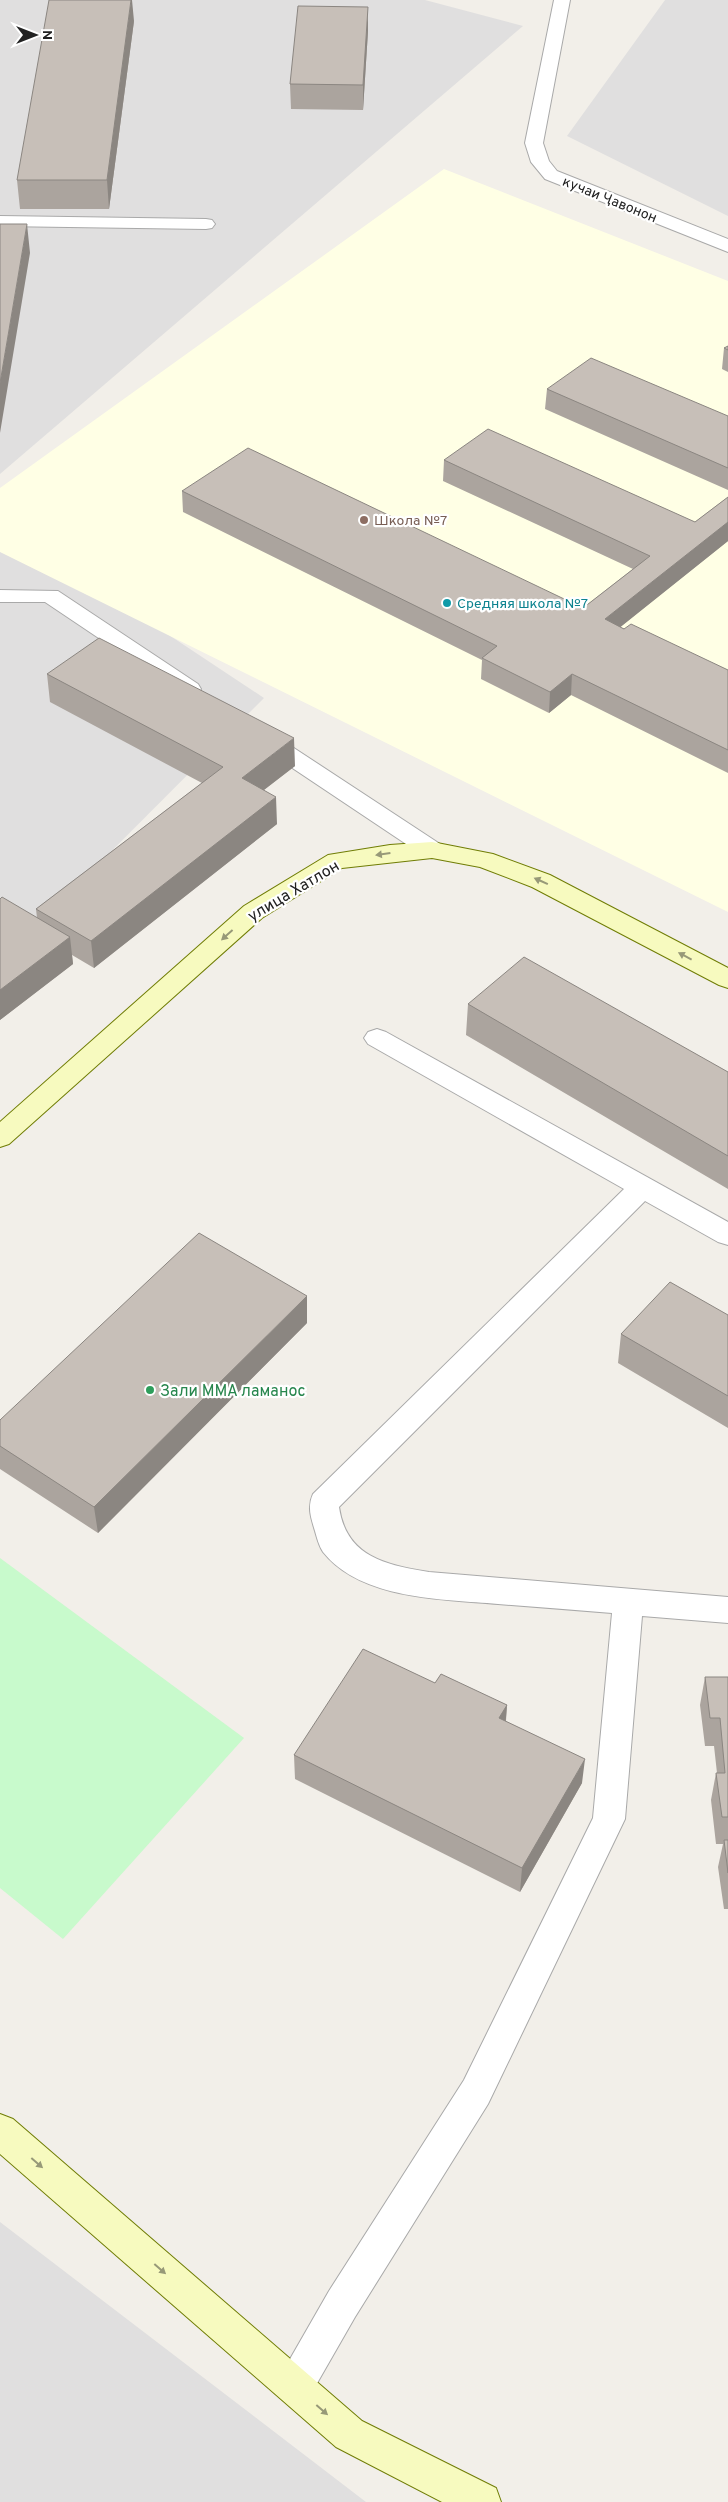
<svg xmlns="http://www.w3.org/2000/svg" width="728" height="2502" font-family="Overpass,sans-serif">
<style>
.residential{fill:#e0dfdf}
.education{fill:#ffffe5}
.park{fill:#c8facc}
.lines{fill:none;stroke-linecap:round;stroke-linejoin:round}
.lane-casing{stroke:#a9a9a9;stroke-width:2}
.street-casing{stroke:#a9a9a9;stroke-width:2}
.secondary-casing{stroke:#707d05;stroke-width:2}
.lane{fill:#fff;fill-rule:evenodd}
.street{fill:#fff;fill-rule:evenodd}
.secondary{fill:#f7fabf;fill-rule:evenodd}
.wall{fill:#aba49e}
.shaded-wall{fill:#8b8681}
.building{fill:#c7bfb8;stroke:#8b8681}
.oneway{fill:#979978}
.education-dot{fill:#8d6e63;stroke:#fff;stroke-width:2}
.culture-dot{fill:#0f9aa8;stroke:#fff;stroke-width:2}
.leisure-dot{fill:#2e9e5b;stroke:#fff;stroke-width:2}
.labels{text-anchor:middle;stroke-width:4.5;stroke-linejoin:round;paint-order:stroke}
.far-street-label{font-size:14px;fill:#222;stroke:#fff}
.far-education-label{font-size:14px;fill:#785e54;stroke:#fff;text-anchor:start}
.far-culture-label{font-size:14px;fill:#0d838f;stroke:#fff;text-anchor:start}
.street-label{font-size:16px;fill:#222;stroke:#fff}
.leisure-label{font-size:16px;fill:#27864d;stroke:#fff;text-anchor:start}
</style>
<rect width="100%" height="100%" fill="#f2efe9"/>
<path class="residential" d="M 0,0 L 425,0 L 523,26 L 0,474 Z
M 665,0 L 728,0 L 728,216 L 567,136 Z
M 0,523 L 264,698 L 0,963 Z
M 0,2222 L 366,2502 L 0,2502 Z"/>
<path class="education" d="M 444,169 L 728,281 L 728,912 L 0,552 L 0,488 Z"/>
<path class="park" d="M 0,1558 L 244,1738 L 63,1939 L 0,1888 Z"/>
<g class="lines">
<g class="lane-casing">
<path id="lane" d="M 0,216 L 206,219 L 212,220 L 215,224 L 212,228 L 206,229 L 0,226 Z
M 0,590 L 58,591 L 198,684 L 201,689 L 198,694 L 190,696 L 182,694 L 45,602 L 0,602 Z
M 263,731 L 271,733 L 440,844 L 444,850 L 440,856 L 432,858 L 424,856 L 255,743 L 252,738 L 255,733 Z"/>
</g>
<g class="street-casing">
<path id="street" d="M 554,0 L 570,0 L 543,143 L 549,161 L 557,171 L 728,239 L 728,252 L 545,179 L 531,162 L 525,143 Z
M 377,1029 L 386,1032 L 728,1222 L 728,1245 L 718,1242 L 645,1201 L 339,1507 C 346,1557 386,1565 429,1572 L 728,1597 L 728,1623 L 642,1616 L 625,1819 L 488,2104 L 355,2317 L 308,2399 L 295,2405 L 282,2399 L 276,2386 L 282,2373 L 329,2291 L 464,2080 L 593,1818 L 612,1613 C 574,1610 536,1607 498,1604 C 443,1599 361,1600 323,1552 C 319,1546 317,1538 315,1531 C 311,1518 307,1507 313,1494 L 624,1189 L 368,1044 L 364,1038 L 368,1032 Z"/>
</g>
<g class="secondary-casing">
<path id="secondary" d="M 432,842 L 493,854 L 550,875 L 728,968 L 728,988 L 719,985 L 532,887 L 480,867 L 432,858 L 342,868 L 262,918 L 9,1144 L 0,1147 L 0,1122 L 244,906 L 328,855 L 390,845 Z
M 0,2114 L 13,2119 L 362,2421 L 496,2488 L 501,2502 L 442,2502 L 336,2447 L 0,2154 Z"/>
</g>
<use href="#lane" class="lane"/>
<use href="#street" class="street"/>
<use href="#secondary" class="secondary"/>
</g>
<path class="wall" d="M 134,21 L 109,209 L 20,209 L 17,180 Z
M 368,31 L 363,110 L 291,109 L 290,84 Z
M 728,346 L 728,372 L 722,369 L 724,348 Z
M 547,389 L 728,416 L 728,490 L 545,409 Z
M 444,460 L 695,522 L 728,497 L 728,541 L 620,627 L 728,670 L 728,773 L 571,695 L 549,713 L 481,679 L 482,660 L 183,512 L 182,491 L 583,608 L 633,569 L 443,481 Z
M 47,674 L 295,766 L 264,790 L 277,824 L 94,968 L 72,955 L 73,964 L 0,1020 L 0,899 L 37,918 L 36,909 L 202,783 L 50,702 Z
M 468,1004 L 728,1072 L 728,1189 L 466,1035 Z
M 728,1315 L 728,1428 L 618,1363 L 621,1334 Z
M 307,1323 L 98,1533 L 0,1469 L 0,1420 Z
M 705,1677 L 728,1677 L 728,1909 L 724,1909 L 718,1867 L 723,1844 L 716,1844 L 711,1800 L 716,1773 L 717,1773 L 714,1746 L 705,1746 L 700,1705 Z
M 435,1683 L 507,1705 L 506,1721 L 582,1783 L 520,1892 L 295,1779 L 294,1755 Z"/>
<path class="shaded-wall" d="M 131,0 L 132,0 L 134,21 L 109,209 L 107,180 Z
M 368,7 L 368,31 L 363,110 L 363,85 Z
M 27,224 L 30,253 L 0,433 L 0,383 Z
M 728,522 L 728,541 L 603,641 L 605,619 Z
M 572,674 L 571,695 L 549,713 L 550,692 Z
M 294,738 L 295,766 L 243,806 L 242,778 Z
M 276,797 L 277,824 L 94,968 L 91,941 Z
M 70,937 L 73,964 L 0,1020 L 0,990 Z
M 307,1296 L 307,1323 L 98,1533 L 94,1507 Z
M 507,1705 L 505,1729 L 499,1718 Z
M 585,1759 L 582,1783 L 520,1892 L 522,1868 Z"/>
<path class="building" d="M 49,0 L 131,0 L 107,180 L 17,180 Z
M 298,6 L 368,7 L 363,85 L 290,84 Z
M 0,224 L 27,224 L 0,383 Z
M 728,346 L 728,350 L 724,348 Z
M 591,358 L 728,416 L 728,468 L 547,389 Z
M 488,429 L 695,522 L 728,497 L 728,522 L 605,619 L 624,629 L 631,624 L 728,670 L 728,750 L 572,674 L 550,692 L 482,658 L 497,646 L 182,491 L 248,448 L 583,608 L 650,556 L 444,460 Z
M 99,638 L 294,738 L 242,778 L 276,797 L 91,941 L 36,909 L 223,767 L 47,674 Z
M 2,897 L 70,937 L 0,990 L 0,899 Z
M 524,957 L 728,1072 L 728,1156 L 468,1004 Z
M 199,1233 L 307,1296 L 94,1507 L 0,1446 L 0,1420 Z
M 670,1282 L 728,1315 L 728,1396 L 621,1334 Z
M 363,1649 L 435,1683 L 441,1674 L 507,1705 L 499,1718 L 585,1759 L 522,1868 L 294,1755 Z
M 705,1677 L 728,1677 L 728,1817 L 722,1817 L 716,1773 L 725,1773 L 720,1718 L 710,1718 Z
M 724,1840 L 728,1840 L 728,1873 Z"/>
<defs><path id="oneway-solid" d="M-6-.8H1V-3.2L6.5 0L1 3.2V.8H-6Z" transform="scale(1.25)"/></defs>
<g class="oneway">
<use href="#oneway-solid" transform="translate(383 854) rotate(172)"/>
<use href="#oneway-solid" transform="translate(541 881) rotate(-156)"/>
<use href="#oneway-solid" transform="translate(227 935) rotate(138)"/>
<use href="#oneway-solid" transform="translate(685 956) rotate(-152)"/>
<use href="#oneway-solid" transform="translate(37 2163) rotate(41)"/>
<use href="#oneway-solid" transform="translate(160 2269) rotate(41)"/>
<use href="#oneway-solid" transform="translate(322 2410) rotate(41)"/>
</g>
<circle class="education-dot" cx="364" cy="520" r="5"/>
<circle class="culture-dot" cx="447" cy="603" r="5"/>
<circle class="leisure-dot" cx="150" cy="1390" r="5"/>
<g class="labels">
<g class="far-street-label">
<text transform="translate(610 199) rotate(22)" y="5">кучаи Ҷавонон</text>
</g>
<g class="far-education-label">
<text x="374" y="525">Школа №7</text>
</g>
<g class="far-culture-label">
<text x="457" y="608">Средняя школа №7</text>
</g>
<g class="street-label">
<text transform="translate(293 890) rotate(-31)" y="6">улица Хатлон</text>
</g>
<g class="leisure-label">
<text x="160" y="1396">Зали MMA ламанос</text>
</g>
</g>
<g transform="translate(35 35) rotate(90)" stroke="#ffffff" stroke-width="4" paint-order="stroke">
<path d="M0-4L9 19L0 12L-9 19Z" fill="#222222"/>
<text y="-8" font-size="14" font-weight="bold" text-anchor="middle" fill="#222222">N</text>
</g>
</svg>
